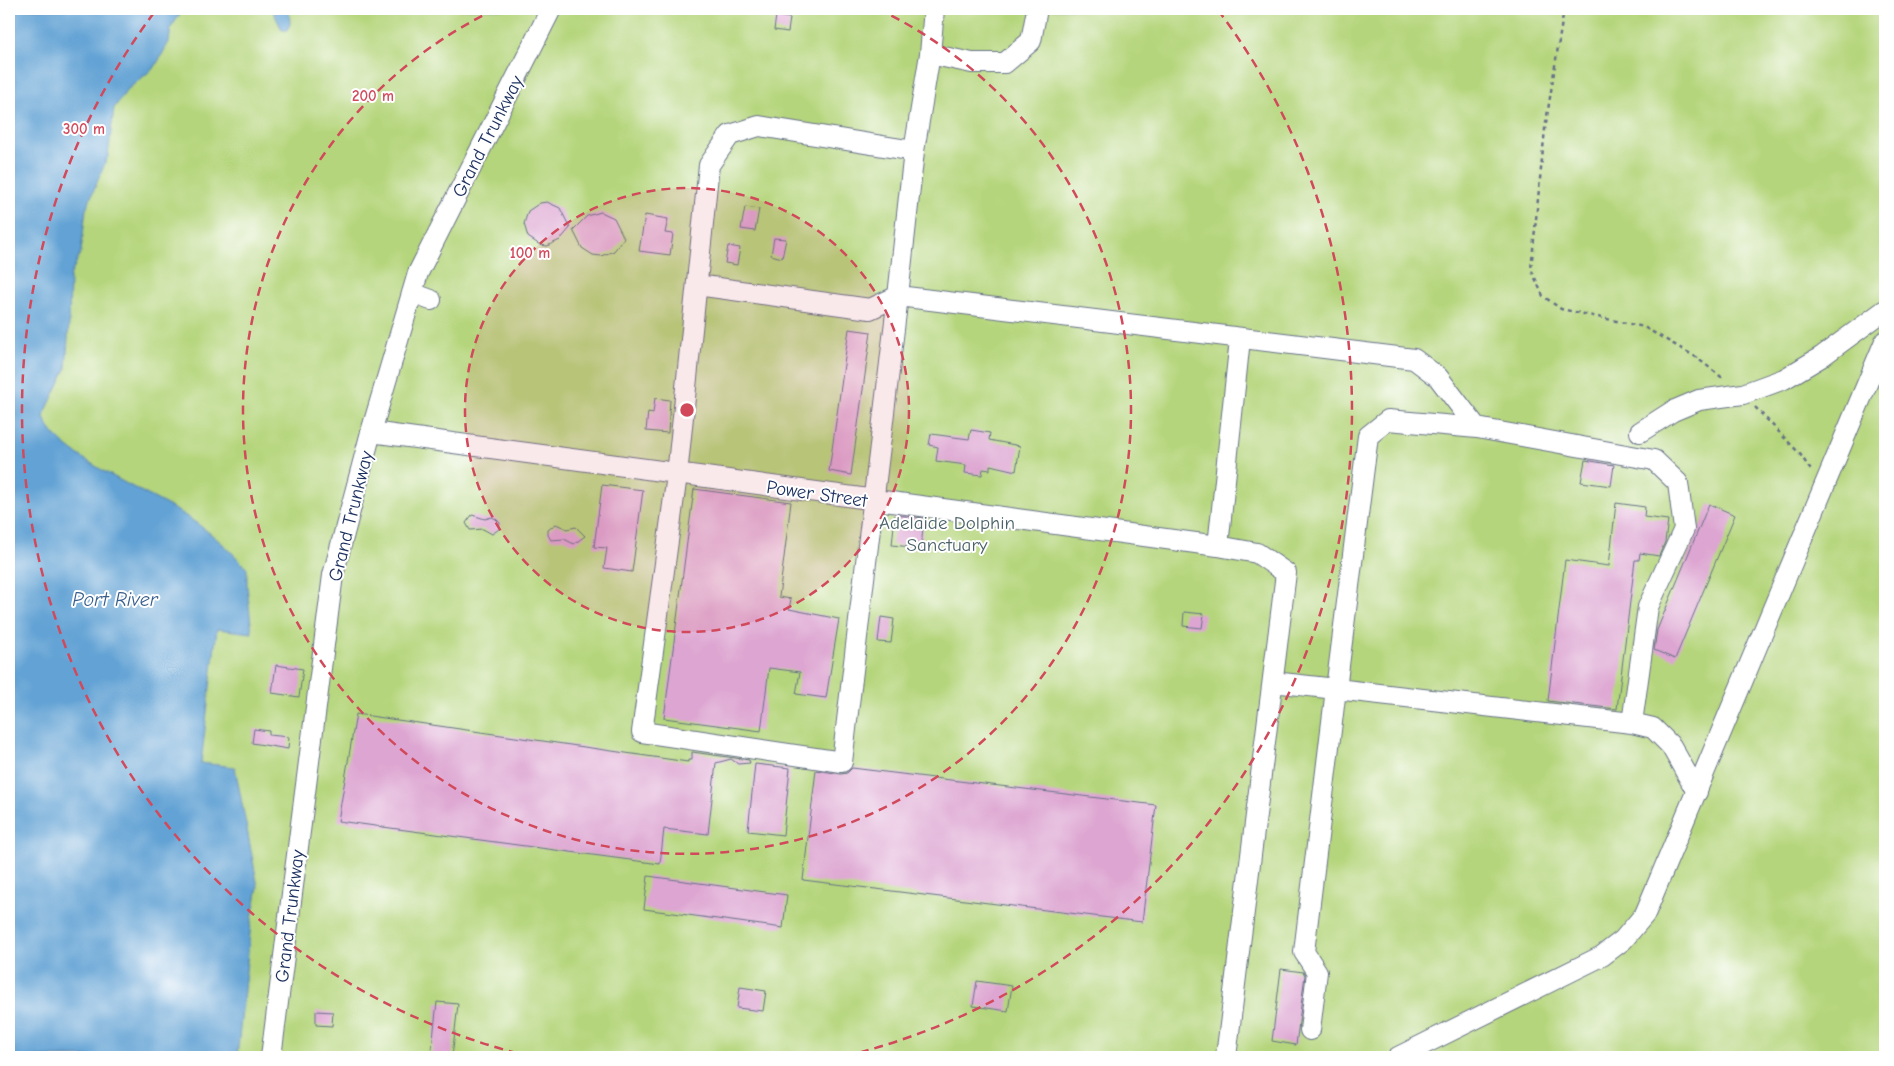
<svg xmlns="http://www.w3.org/2000/svg" width="1894" height="1066" font-family="'Comic Neue',sans-serif">
<style>
.green{fill:#b5d57c;stroke:#68826d}
.water{fill:#62a2d4;stroke:#3e6899}
.building{fill:#dda5d1}
.lines{fill:none;stroke-linecap:round;stroke-linejoin:round}
.minor-casing{stroke:#667187;stroke-width:22}
.path{stroke:#667187;stroke-width:2.5;stroke-dasharray:4 4;stroke-linecap:butt}
.minor{stroke:#fff;stroke-width:20}
.ring{fill:none;stroke:#d1495b;stroke-width:2.5;stroke-dasharray:9 6}
.labels{text-anchor:middle;stroke-width:4;stroke-linejoin:round;paint-order:stroke}
.street-label{font-size:19px;fill:#1b2f5e;stroke:#fff}
.park-label{font-size:19px;fill:#496167;stroke:#fff}
.water-label{font-size:20px;font-style:italic;fill:#375d8d;stroke:#fff}
.centre{fill:#d1495b;stroke:#fff;stroke-width:2.5}
.ring-label{font-size:15px;text-anchor:middle;font-weight:bold;fill:#d1495b;stroke:#fff;stroke-width:4;stroke-linejoin:round;paint-order:stroke}
</style>
<rect width="100%" height="100%" fill="#fff"/>
<filter id="ink" filterUnits="userSpaceOnUse"><feTurbulence type="fractalNoise" baseFrequency=".02" numOctaves="2"/><feDisplacementMap in="SourceGraphic" scale="10" xChannelSelector="R" yChannelSelector="G"/><feConvolveMatrix kernelMatrix="1 2 1 2 8 2 1 2 1" color-interpolation-filters="sRGB"/></filter>
<filter id="wash" filterUnits="userSpaceOnUse"><feTurbulence type="fractalNoise" baseFrequency=".0096" numOctaves="4" result="noise"/><feDisplacementMap in="SourceGraphic" scale="20" xChannelSelector="R" yChannelSelector="G"/><feGaussianBlur stdDeviation="1.12" result="paint"/><feColorMatrix in="noise" values="0 0 0 0 0 0 0 0 0 0 0 0 0 0 0 0 0 1.4 0 .05"/><feComposite in="paint" operator="in"/></filter>
<g filter="url(#wash)">
<rect width="100%" height="100%" fill="#f0ebd4"/>
<path class="green" d="M 9,9 L 1885,9 L 1885,1057 L 9,1057 Z"/>
<path class="water" d="M 9,9 L 183,9 L 171,28 L 169,42 L 155,67 L 127,90 L 114,108 L 108,156 L 86,209 L 81,252 L 70,276 L 69,323 L 66,369 L 44,415 C 48,451 151,494 181,513 C 205,528 229,547 247,569 L 247,586 L 252,633 L 217,629 L 201,763 L 235,767 L 258,887 L 251,924 L 237,1057 L 9,1057 Z
M 272,9 L 289,9 L 290,24 L 287,30 L 282,30 Z"/>
<g id="blocks">
<path class="building" d="M 776,16 L 790,18 L 788,32 L 774,30 Z
M 547,202 L 560,208 L 570,228 L 560,240 L 547,246 L 540,245 L 528,237 L 524,224 L 528,211 L 540,203 Z
M 745,207 L 759,209 L 755,231 L 741,229 Z
M 601,212 L 614,218 L 624,238 L 614,251 L 601,256 L 593,255 L 582,248 L 573,230 L 587,216 Z
M 645,215 L 668,219 L 665,233 L 673,234 L 670,255 L 639,251 Z
M 774,238 L 786,239 L 782,258 L 771,255 Z
M 728,246 L 740,248 L 737,265 L 725,263 Z
M 849,329 L 871,332 L 851,475 L 829,471 Z
M 655,398 L 670,400 L 668,433 L 646,431 L 648,412 L 653,413 Z
M 971,430 L 990,433 L 989,440 L 1020,446 L 1016,471 L 990,465 L 990,470 L 983,469 L 982,475 L 965,473 L 966,465 L 936,461 L 938,447 L 929,445 L 931,434 L 969,439 Z
M 1585,460 L 1614,465 L 1611,486 L 1581,482 Z
M 602,485 L 643,490 L 632,572 L 604,568 L 607,548 L 594,547 Z
M 694,489 L 791,502 L 779,597 L 791,599 L 789,609 L 839,619 L 826,698 L 796,694 L 800,672 L 769,668 L 761,731 L 664,718 Z
M 1616,503 L 1645,507 L 1644,517 L 1668,520 L 1665,542 L 1659,556 L 1640,553 L 1639,560 L 1635,560 L 1617,709 L 1548,701 L 1565,560 L 1609,566 Z
M 1709,504 L 1735,515 L 1675,659 L 1654,650 L 1657,630 Z
M 472,515 L 485,519 L 492,517 L 496,519 L 500,523 L 499,529 L 492,534 L 483,529 L 470,530 L 466,523 Z
M 895,515 L 924,518 L 921,548 L 892,545 Z
M 556,524 L 567,529 L 576,527 L 585,536 L 574,544 L 564,539 L 551,540 L 548,535 L 548,530 Z
M 1184,612 L 1204,614 L 1202,628 L 1183,626 Z
M 881,617 L 894,619 L 891,643 L 878,642 Z
M 276,665 L 303,669 L 299,697 L 272,693 Z
M 356,714 L 688,762 L 688,760 L 692,760 L 692,752 L 749,760 L 750,763 L 738,764 L 731,759 L 716,763 L 708,834 L 664,829 L 660,864 L 338,821 Z
M 254,729 L 269,731 L 269,735 L 289,737 L 288,749 L 252,743 Z
M 755,764 L 790,768 L 783,835 L 748,831 Z
M 852,768 L 1156,805 L 1142,922 L 803,880 L 816,770 L 841,774 L 847,773 Z
M 648,876 L 787,895 L 783,928 L 644,909 Z
M 1281,969 L 1303,972 L 1305,975 L 1296,1045 L 1272,1041 Z
M 977,981 L 1012,986 L 1008,1011 L 973,1006 Z
M 740,987 L 766,991 L 763,1011 L 737,1008 Z
M 437,1002 L 458,1004 L 452,1057 L 431,1057 Z
M 316,1011 L 333,1012 L 332,1026 L 316,1025 Z"/>
</g>
</g>
<g filter="url(#ink)">
<use href="#blocks" fill-opacity="0" stroke="#667187" stroke-width="1"/>
<g class="lines">
<g class="minor-casing">
<path id="minor" d="M 934,9 L 930,54 L 972,63 L 1005,63 L 1031,41 L 1037,9
M 930,54 L 914,151 L 898,296 L 1414,359 L 1438,377 L 1477,428 L 1654,460 L 1678,483 L 1684,529 L 1648,607 L 1632,723
M 697,285 L 870,309 L 898,296 L 842,762 L 642,732 L 677,475 L 709,165 L 730,135 L 759,126 L 914,151
M 412,293 L 431,300
M 1477,428 L 1388,420 L 1368,436 L 1336,689 L 1632,723 L 1653,728 L 1671,746 L 1697,792
M 371,432 L 1218,546 L 1257,553 L 1286,573 L 1226,1057
M 1640,432 L 1673,411 L 1699,400 L 1743,394 L 1784,379 L 1821,357 L 1885,310
M 1218,546 L 1240,339
M 1273,682 L 1336,689 L 1304,952 L 1317,972 L 1310,1030
M 271,1057 L 333,575 L 371,432 L 418,273 L 551,9
M 1398,1057 L 1602,956 L 1623,940 L 1645,914 L 1885,341"/>
</g>
<path class="path" d="M 1564,9 L 1545,129 L 1531,269 L 1543,296 L 1561,309 L 1644,327 L 1696,357 L 1725,380
M 1755,407 L 1800,454 L 1812,472"/>
<use href="#minor" class="minor"/>
</g>
</g>
<circle cx="687" cy="410" r="222" fill="#d1495b" fill-opacity=".12"/>
<g class="ring">
<circle cx="687" cy="410" r="222"/>
<path d="M878 9A444 444 0 1 1 496 9"/>
<path d="M532 1057A665 665 0 0 1 156 10M1218 10A665 665 0 0 1 842 1057"/>
</g>
<g class="labels">
<g class="street-label">
<text transform="translate(487 136) rotate(-63)" y="7">Grand Trunkway</text>
<text transform="translate(817 493) rotate(8)" y="7">Power Street</text>
<text transform="translate(350 516) rotate(-76)" y="7">Grand Trunkway</text>
<text transform="translate(289 916) rotate(-83)" y="7">Grand Trunkway</text>
</g>
<g class="park-label">
<text x="947" y="529">Adelaide Dolphin<tspan x="947" dy="22">Sanctuary</tspan></text>
</g>
<g class="water-label">
<text x="115" y="606">Port River</text>
</g>
</g>
<circle cx="687" cy="410" r="8" class="centre"/>
<g class="ring-label">
<text x="373" y="101">200 m</text>
<text x="84" y="134">300 m</text>
<text x="530" y="258">100 m</text>
</g>
<rect width="1894" height="1066" fill="none" stroke="#fff" stroke-width="30"/>
</svg>
